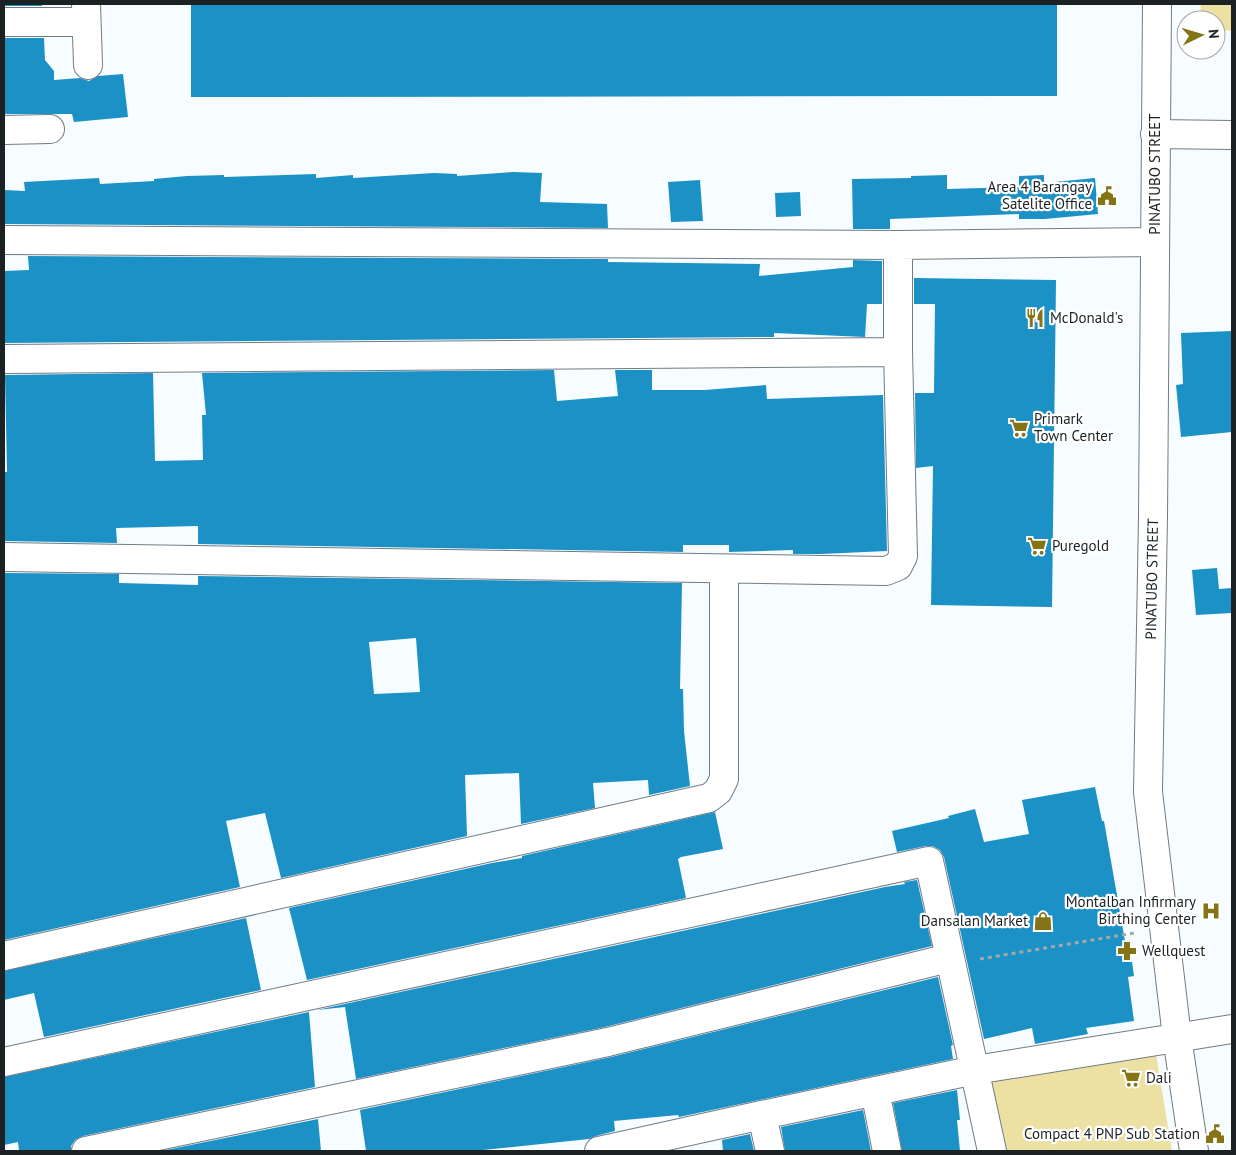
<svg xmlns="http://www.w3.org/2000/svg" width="1236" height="1155" font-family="'PT Sans',sans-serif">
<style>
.green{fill:#ece0a3}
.building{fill:#1c91c6;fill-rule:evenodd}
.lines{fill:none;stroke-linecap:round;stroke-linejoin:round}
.minor-casing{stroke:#707c83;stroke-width:30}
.path{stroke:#a2a8ab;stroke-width:3;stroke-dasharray:4 4;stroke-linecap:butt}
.minor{stroke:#fff;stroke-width:28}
.labels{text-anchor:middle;stroke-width:4.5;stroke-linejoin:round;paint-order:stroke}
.street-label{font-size:15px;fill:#1c2124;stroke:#fff}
.poi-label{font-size:15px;fill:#1c2124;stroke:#fff;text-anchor:start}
</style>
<rect width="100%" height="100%" fill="#f6fcff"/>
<path class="green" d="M 1201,4 L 1232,4 L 1232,31 L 1216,30 L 1216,20 L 1200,20 Z
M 1156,1054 L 1172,1151 L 1005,1151 L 992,1082 Z"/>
<path class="building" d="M 4,4 L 42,4 L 42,6 L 4,6 Z
M 191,4 L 1057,4 L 1057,96 L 191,97 Z
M 4,38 L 44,38 L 45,60 L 54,71 L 54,80 L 80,78 L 89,81 L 98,76 L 123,74 L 128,117 L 74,122 L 72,114 L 4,114 Z
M 513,172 L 542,173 L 540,202 L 607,204 L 608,228 L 4,224 L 4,190 L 25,191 L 24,182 L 99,178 L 100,184 L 154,181 L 154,179 L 187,176 L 224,175 L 224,177 L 316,174 L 316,178 L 353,175 L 353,178 L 434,173 L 457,174 L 457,176 Z
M 947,175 L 947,189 L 1019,187 L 1019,176 L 1044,175 L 1044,183 L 1095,178 L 1098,214 L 1045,219 L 1019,219 L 1019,214 L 890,219 L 890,229 L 853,229 L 852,179 L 911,178 L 911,176 Z
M 700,180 L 703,221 L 671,222 L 668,182 Z
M 800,192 L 801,216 L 776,217 L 775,193 Z
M 28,256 L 608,259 L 608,262 L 760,264 L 759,276 L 853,267 L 853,260 L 882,261 L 882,304 L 867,304 L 865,337 L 774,333 L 774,337 L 4,343 L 4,271 L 29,270 Z
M 914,278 L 1056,280 L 1052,607 L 931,605 L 933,466 L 916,468 L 915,393 L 934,393 L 935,304 L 914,304 Z
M 1232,331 L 1232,432 L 1181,437 L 1176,385 L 1183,384 L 1181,333 Z
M 554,370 L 557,401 L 618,396 L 615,370 L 652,370 L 652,390 L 705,390 L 766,385 L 767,399 L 883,395 L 887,551 L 821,554 L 793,554 L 793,550 L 729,552 L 729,545 L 683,545 L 683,552 L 198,544 L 198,526 L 116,528 L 117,543 L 4,541 L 4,472 L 7,472 L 5,375 L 153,373 L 155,461 L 203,460 L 202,415 L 206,415 L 202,373 Z
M 1217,568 L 1219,589 L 1232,588 L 1232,613 L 1196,615 L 1192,570 Z
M 4,573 L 119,574 L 119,583 L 198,585 L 198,576 L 682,583 L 680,689 L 683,689 L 684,731 L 690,786 L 649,795 L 648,780 L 593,783 L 595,808 L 521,824 L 519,773 L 465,775 L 467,836 L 281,878 L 265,813 L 226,821 L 240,887 L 4,940 ZM 416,638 L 420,692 L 374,694 L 369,642 Z
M 1095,787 L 1102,821 L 1104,821 L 1125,941 L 1129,940 L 1134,976 L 1128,977 L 1134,1021 L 1086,1028 L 1088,1034 L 1035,1044 L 1032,1028 L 984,1039 L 944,857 L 940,850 L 933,846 L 926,846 L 897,852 L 892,831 L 949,818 L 948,816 L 975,809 L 984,842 L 1029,834 L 1022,800 Z
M 715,812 L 723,849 L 681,857 L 678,859 L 686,898 L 307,980 L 289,908 L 492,863 L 522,858 L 522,856 Z
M 917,880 L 932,946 L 605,1027 L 356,1079 L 345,1007 L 317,1010 L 885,887 L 905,884 L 904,882 Z
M 246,918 L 261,990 L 44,1037 L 34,993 L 4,1000 L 4,971 Z
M 938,977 L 953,1045 L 951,1046 L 953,1059 L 679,1117 L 678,1115 L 614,1121 L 615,1131 L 596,1136 L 589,1139 L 473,1151 L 366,1151 L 360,1110 L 611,1057 Z
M 309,1012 L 315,1087 L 83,1136 L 75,1140 L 71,1146 L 71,1151 L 19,1151 L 18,1142 L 4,1145 L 4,1077 Z
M 957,1090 L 960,1120 L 957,1120 L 960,1151 L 902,1151 L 893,1103 Z
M 863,1110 L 871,1151 L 785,1151 L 781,1127 Z
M 318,1119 L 321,1151 L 161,1151 Z
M 750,1134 L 754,1151 L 723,1151 L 722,1140 Z"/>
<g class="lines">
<g class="minor-casing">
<path id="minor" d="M 86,4 L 88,65
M 1157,4 L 1153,517 L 1148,792 L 1177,1037 L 1194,1151
M 4,22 L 86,22
M 4,130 L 50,129
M 1155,134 L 1232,135
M 4,240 L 898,245 L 1155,242
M 4,359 L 898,352
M 4,557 L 886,571 L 898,566 L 903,556 L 898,352 L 898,245
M 4,956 L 709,798 L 718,791 L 724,779 L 724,569
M 4,1062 L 929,861 L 992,1151
M 875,1091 L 887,1151
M 762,1115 L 770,1151
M 86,1151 L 608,1042 L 949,958
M 599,1151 L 762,1115 L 975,1070 L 1232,1029"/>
</g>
<path class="path" d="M 980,959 L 1134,933"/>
<use href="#minor" class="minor"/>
</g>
<defs>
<g id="civic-bare" transform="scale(1.5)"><path d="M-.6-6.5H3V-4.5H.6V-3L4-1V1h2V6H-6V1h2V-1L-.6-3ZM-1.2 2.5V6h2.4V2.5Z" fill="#847416" stroke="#fff" stroke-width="2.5" paint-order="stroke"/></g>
<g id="restaurant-bare" transform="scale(1.5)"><path d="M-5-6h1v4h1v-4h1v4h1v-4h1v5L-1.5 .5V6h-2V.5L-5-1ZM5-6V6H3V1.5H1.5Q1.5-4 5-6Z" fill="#847416" stroke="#fff" stroke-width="2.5" paint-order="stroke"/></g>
<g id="supermarket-bare" transform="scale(1.5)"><path d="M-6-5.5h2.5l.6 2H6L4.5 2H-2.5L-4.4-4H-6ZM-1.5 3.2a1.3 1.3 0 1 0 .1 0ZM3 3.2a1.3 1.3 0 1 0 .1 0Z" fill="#847416" stroke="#fff" stroke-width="2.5" paint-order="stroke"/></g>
<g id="hospital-bare" transform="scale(1.5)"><path d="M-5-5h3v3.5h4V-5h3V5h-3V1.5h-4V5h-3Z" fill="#847416" stroke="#fff" stroke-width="2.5" paint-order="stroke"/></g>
<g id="shop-bare" transform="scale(1.5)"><path d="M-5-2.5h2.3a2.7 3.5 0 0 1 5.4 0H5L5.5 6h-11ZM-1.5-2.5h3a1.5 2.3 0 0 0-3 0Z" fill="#847416" stroke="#fff" stroke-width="2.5" paint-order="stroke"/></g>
<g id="pharmacy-bare" transform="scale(1.5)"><path d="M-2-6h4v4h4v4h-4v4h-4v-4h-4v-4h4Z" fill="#847416" stroke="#fff" stroke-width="2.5" paint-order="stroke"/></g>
</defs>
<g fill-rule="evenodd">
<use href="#civic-bare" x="1107" y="196"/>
<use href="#restaurant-bare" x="1035" y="318"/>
<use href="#supermarket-bare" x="1019" y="428"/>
<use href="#supermarket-bare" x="1037" y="546"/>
<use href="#hospital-bare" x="1211" y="911"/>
<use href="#shop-bare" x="1043" y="921"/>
<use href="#pharmacy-bare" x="1127" y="951"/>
<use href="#supermarket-bare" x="1131" y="1078"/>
<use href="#civic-bare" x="1215" y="1134"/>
</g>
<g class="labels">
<g class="street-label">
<text transform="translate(1155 174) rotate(-90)" y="5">PINATUBO STREET</text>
<text transform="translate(1152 579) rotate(-89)" y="5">PINATUBO STREET</text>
</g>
<g class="poi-label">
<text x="1092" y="192" text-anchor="end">Area 4 Barangay<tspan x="1092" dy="17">Satelite Office</tspan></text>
<text x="1050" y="323">McDonald's</text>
<text x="1034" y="424">Primark<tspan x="1034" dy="17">Town Center</tspan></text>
<text x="1052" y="551">Puregold</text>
<text x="1196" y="907" text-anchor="end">Montalban Infirmary<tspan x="1196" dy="17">Birthing Center</tspan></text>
<text x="1028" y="926" text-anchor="end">Dansalan Market</text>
<text x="1142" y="956">Wellquest</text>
<text x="1146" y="1083">Dali</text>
<text x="1200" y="1139" text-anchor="end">Compact 4 PNP Sub Station</text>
</g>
</g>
<rect width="1236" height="1155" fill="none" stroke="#1c2124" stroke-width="10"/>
<g transform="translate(1201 35) rotate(85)"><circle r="24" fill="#ffffff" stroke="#a4a6a7"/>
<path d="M0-4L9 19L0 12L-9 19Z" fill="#847416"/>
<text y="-8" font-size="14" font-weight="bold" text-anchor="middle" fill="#1c2124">N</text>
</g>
</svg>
